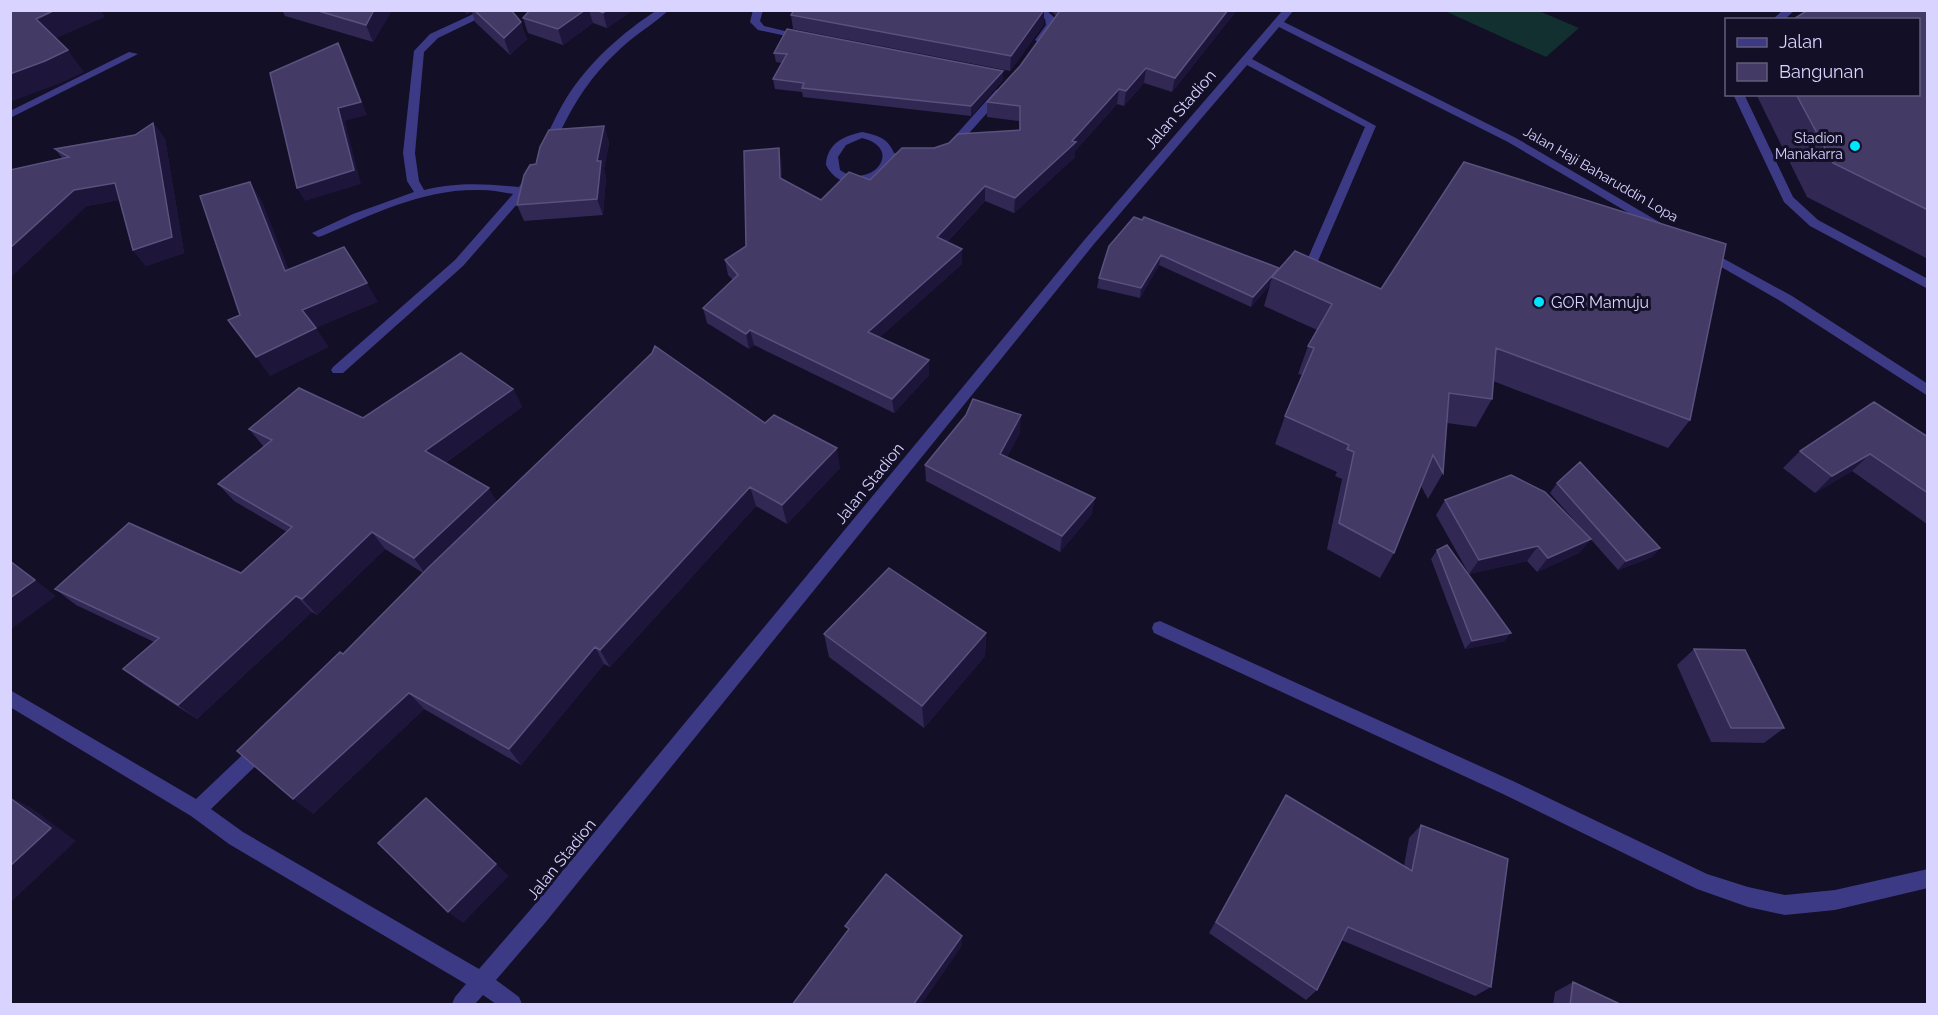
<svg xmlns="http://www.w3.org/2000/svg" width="1938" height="1015" font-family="Raleway,sans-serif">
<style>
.green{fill:#12302f}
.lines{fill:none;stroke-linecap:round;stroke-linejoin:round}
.minor{fill:#3d3a85;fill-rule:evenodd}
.wall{fill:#312854}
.shaded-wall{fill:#1d163a}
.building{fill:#433a66;stroke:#5a527e;stroke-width:1.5}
.poi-dot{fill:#00e5ff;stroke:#130f26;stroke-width:2}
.labels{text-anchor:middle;stroke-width:6;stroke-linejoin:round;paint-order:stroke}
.far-poi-label{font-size:14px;fill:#d9d4ff;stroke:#130f26;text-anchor:end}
.far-street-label{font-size:14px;fill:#d9d4ff;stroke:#130f26}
.street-label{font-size:16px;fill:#d9d4ff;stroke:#130f26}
.poi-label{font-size:16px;fill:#d9d4ff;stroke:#130f26;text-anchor:start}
</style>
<rect width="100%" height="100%" fill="#130f26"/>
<path class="green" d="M 1445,11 L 1539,11 L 1579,28 L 1546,57 Z"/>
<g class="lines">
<path class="minor" d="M 482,10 L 496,10 L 438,38 L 424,52 L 415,153 L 419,181 L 424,190 C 459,182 484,184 519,187 L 527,174 L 535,174 L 537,176 L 526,194 L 463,266 L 343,373 L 333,373 L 331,370 L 333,367 L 455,260 L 513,194 C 502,192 491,190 481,190 C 425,188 373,214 322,236 L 318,237 L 312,233 L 353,214 L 414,192 L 407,181 L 403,153 L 414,51 L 430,34 Z
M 657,10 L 669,10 C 656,22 641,31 628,42 C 590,75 574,102 553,147 L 547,150 L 543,149 L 541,147 C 550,130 557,113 567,97 C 589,62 622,33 657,10 Z
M 753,10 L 763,10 L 760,21 L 764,26 L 810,37 L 805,40 L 758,30 L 750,22 Z
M 1034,10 L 1046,10 L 1055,18 L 1056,25 L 1044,42 L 1040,43 L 1035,40 L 1046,25 L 1045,19 Z
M 1283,10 L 1294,10 L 1284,22 L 1516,138 L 1673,230 L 1667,234 L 1663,233 L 1508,142 L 1279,27 L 1252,59 L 1376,126 L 1315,268 L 1307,268 L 1305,265 L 1365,127 L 1247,65 L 1094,244 L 545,923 L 496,980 L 519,997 L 522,1004 L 496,1004 L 483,995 L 475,1004 L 452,1004 L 455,997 L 466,984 L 229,844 L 191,816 L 10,707 L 10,690 L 196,799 L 256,742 L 262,740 L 268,742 L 271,748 L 268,754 L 211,809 L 243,832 L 479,969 L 531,909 L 1086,238 Z
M 1783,10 L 1795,10 L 1784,20 L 1772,20 Z
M 129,52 L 138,54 L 10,118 L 10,111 Z
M 1000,89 L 1004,90 L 1004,94 L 954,150 L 946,150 L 946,146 L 996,90 Z
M 1733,94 L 1744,94 L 1793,197 L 1818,220 L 1928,279 L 1928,289 L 1810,226 L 1784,202 Z
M 862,132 C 877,135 888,138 894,153 L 914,155 L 920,158 L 914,161 L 893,160 C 881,186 840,194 826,165 C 827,143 844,136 862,132 ZM 862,138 C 906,149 870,191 840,170 L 838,157 L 846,145 Z
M 1706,249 L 1792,296 L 1928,384 L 1928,396 L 1782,302 L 1702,256 L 1700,253 Z
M 1160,621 L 1515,782 L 1707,874 L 1748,887 L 1785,895 L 1835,890 L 1928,869 L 1928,888 L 1835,910 L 1785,915 L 1748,907 L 1697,889 L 1503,794 L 1154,633 L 1152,628 L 1154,623 Z"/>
</g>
<path class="wall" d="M 282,10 L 392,10 L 373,42 L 285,16 Z
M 463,10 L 511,10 L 527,39 L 510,55 L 475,22 L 472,12 L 467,14 Z
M 530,10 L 633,10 L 607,28 L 593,23 L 563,45 L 528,33 L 523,18 Z
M 1044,10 L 1044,24 L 1010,71 L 793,29 L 791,15 Z
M 1050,10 L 1237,10 L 1172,92 L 1144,83 L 1124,106 L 1117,104 L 1075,151 L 1075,157 L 1014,213 L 985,201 L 947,242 L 962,264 L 880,337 L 929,375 L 894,413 L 754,345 L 749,349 L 707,323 L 703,308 L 733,280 L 728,275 L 725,260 L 746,246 L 782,163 L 782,180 L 821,200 L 870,180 L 934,148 L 1019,130 L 1019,121 L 987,117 L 987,102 L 1020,66 L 1056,16 Z
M 1928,10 L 1928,259 L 1807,197 L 1756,94 L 1918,94 Z
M 774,53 L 1003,71 L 1003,80 L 971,116 L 803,97 L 802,92 L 775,89 L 773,79 L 782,63 L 776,62 Z
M 153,123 L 165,139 L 184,253 L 146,266 L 133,250 L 119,200 L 87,206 L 63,159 L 55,149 L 135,135 Z
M 604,126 L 609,143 L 604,169 L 606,177 L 603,215 L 524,221 L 517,205 L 536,164 Z
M 1109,246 L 1278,270 L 1381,289 L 1690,420 L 1668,448 L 1493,381 L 1492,399 L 1476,427 L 1447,423 L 1443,473 L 1428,499 L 1421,486 L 1394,553 L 1380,578 L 1327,549 L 1342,479 L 1335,476 L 1337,472 L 1275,444 L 1285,416 L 1302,375 L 1298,374 L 1308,346 L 1317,330 L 1264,306 L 1270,285 L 1251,307 L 1159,265 L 1140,298 L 1097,288 L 1099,278 Z
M 513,389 L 522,407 L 445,463 L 497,502 L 765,423 L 840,468 L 787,524 L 756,506 L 610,667 L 604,664 L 521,765 L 424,709 L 313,814 L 343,654 L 423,573 L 385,549 L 317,615 L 312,612 L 197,719 L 143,684 L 123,669 L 154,642 L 76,605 L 55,589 L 241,573 L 287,532 L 234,501 L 218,484 L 264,447 L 249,429 L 363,418 Z
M 1020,432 L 1007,457 L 1092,514 L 1060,552 L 926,481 L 925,465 Z
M 1928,437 L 1927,524 L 1852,471 L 1815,493 L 1783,468 L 1800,451 Z
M 1557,483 L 1660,548 L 1652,557 L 1618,570 L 1550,493 Z
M 1445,500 L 1591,539 L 1579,553 L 1537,572 L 1527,561 L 1469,574 L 1436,515 Z
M 1437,550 L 1505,641 L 1465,649 L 1431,559 Z
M 986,633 L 985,656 L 924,728 L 829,657 L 824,634 Z
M 1694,649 L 1784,728 L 1764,743 L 1711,742 L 1677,665 Z
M 1286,795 L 1404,866 L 1409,838 L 1421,825 L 1491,987 L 1475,996 L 1341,940 L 1317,990 L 1306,1000 L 1209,933 Z
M 1573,982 L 1622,1005 L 1553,1005 L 1555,992 Z"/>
<path class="shaded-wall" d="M 55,10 L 101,10 L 105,17 L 52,40 L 36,19 Z
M 374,10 L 392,10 L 373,42 L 366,25 Z
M 466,10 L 471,10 L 472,12 L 467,14 Z
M 585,10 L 589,10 L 593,23 L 563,45 L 558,29 Z
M 607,10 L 633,10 L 607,28 L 603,13 Z
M 1044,10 L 1044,24 L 1010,71 L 1011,56 Z
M 1228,10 L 1237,10 L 1172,92 L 1175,78 Z
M 521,22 L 527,39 L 510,55 L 504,38 Z
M 338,43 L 345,56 L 367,115 L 345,121 L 361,184 L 305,201 L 297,188 L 338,108 Z
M 68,50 L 84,72 L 61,83 L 10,102 L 10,74 Z
M 1146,68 L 1144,83 L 1124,106 L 1126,91 Z
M 1003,71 L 1003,80 L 971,116 L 971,106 Z
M 1119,89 L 1117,104 L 1075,151 L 1075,157 L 1014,213 L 1015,198 L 1072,141 Z
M 153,123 L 165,139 L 184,253 L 146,266 L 133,250 Z
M 604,126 L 609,143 L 604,169 L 606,177 L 603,215 L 597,199 L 597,161 Z
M 779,148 L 782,163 L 782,193 L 780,178 Z
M 250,182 L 262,201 L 297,290 L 285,271 Z
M 115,183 L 127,199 L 87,206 L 10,278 L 10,248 L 74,190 Z
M 985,186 L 985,201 L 937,252 L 937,237 Z
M 962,249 L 962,264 L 870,346 L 868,332 Z
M 1161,255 L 1159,265 L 1140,298 L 1141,288 Z
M 1279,268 L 1275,279 L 1272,277 L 1270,285 L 1251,307 L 1253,297 Z
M 367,283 L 378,302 L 316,328 L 329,347 L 270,376 L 256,357 L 302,310 Z
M 750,330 L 754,345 L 749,349 L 746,334 Z
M 929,360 L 929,375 L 894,413 L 892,399 Z
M 513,389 L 522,407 L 436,469 L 425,451 Z
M 1021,415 L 1020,432 L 1000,471 L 1000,454 Z
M 837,448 L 840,468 L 787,524 L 782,505 Z
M 1870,454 L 1852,471 L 1815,493 L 1832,476 Z
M 750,487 L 756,506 L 610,667 L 600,650 Z
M 489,488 L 499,505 L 426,575 L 414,558 Z
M 1095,498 L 1092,514 L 1060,552 L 1062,536 Z
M 372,532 L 385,549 L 317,615 L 302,599 Z
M 1591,539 L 1579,553 L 1537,572 L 1548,558 Z
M 1538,546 L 1527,561 L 1469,574 L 1479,560 Z
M 1660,548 L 1652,557 L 1618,570 L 1626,561 Z
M 35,580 L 56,596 L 10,630 L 10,598 Z
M 296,596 L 312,612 L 197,719 L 178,705 Z
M 986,633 L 985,656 L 924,728 L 922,706 Z
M 1511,633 L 1505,641 L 1465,649 L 1472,641 Z
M 595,647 L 604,664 L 521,765 L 509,749 Z
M 409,693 L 424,709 L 313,814 L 293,799 Z
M 10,797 L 30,807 L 76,841 L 10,903 Z
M 441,812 L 509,876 L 463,923 L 448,912 Z
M 962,936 L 962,946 L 921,1005 L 913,1005 Z"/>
<path class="building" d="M 10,10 L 55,10 L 36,19 L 68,50 L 45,61 L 10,74 Z
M 315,10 L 374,10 L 366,25 Z
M 474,10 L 511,10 L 521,22 L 504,38 Z
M 530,10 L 585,10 L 558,29 L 523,18 Z
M 596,10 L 607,10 L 603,13 Z
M 794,10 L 1044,10 L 1011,56 L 791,15 Z
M 1059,10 L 1228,10 L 1175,78 L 1146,68 L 1126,91 L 1119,89 L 1072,141 L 1076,142 L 1015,198 L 985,186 L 937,237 L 962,249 L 868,332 L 929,360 L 892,399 L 750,330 L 746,334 L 703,308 L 738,275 L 725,260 L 746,246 L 744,151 L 779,148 L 780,178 L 821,200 L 849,172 L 870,180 L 902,148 L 934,148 L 949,143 L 958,134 L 1020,130 L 1020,106 L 987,102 L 1020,66 L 1059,12 Z
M 1808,10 L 1928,10 L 1928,210 L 1833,163 L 1796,94 L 1918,94 L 1918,20 L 1792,20 Z
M 787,29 L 1003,71 L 971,106 L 802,88 L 804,83 L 773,79 L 787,54 L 774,53 Z
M 338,43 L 361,102 L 338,108 L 354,170 L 297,188 L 270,73 Z
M 153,123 L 172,237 L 133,250 L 115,183 L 74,190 L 10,248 L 10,170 L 69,157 L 55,149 L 135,135 Z
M 604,126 L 597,161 L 601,161 L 597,199 L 517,205 L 524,175 L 530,165 L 536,164 L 540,147 L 549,130 Z
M 1464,162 L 1726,244 L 1690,420 L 1496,348 L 1492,399 L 1449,393 L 1443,473 L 1433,455 L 1394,553 L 1339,523 L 1354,452 L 1347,449 L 1349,445 L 1285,416 L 1314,348 L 1308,346 L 1332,304 L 1272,277 L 1295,251 L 1381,289 Z
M 250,182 L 285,271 L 344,247 L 367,283 L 302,310 L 316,328 L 256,357 L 228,320 L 240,315 L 200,196 Z
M 1134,217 L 1142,220 L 1144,217 L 1279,268 L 1253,297 L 1161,255 L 1141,288 L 1099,278 L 1109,246 Z
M 655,346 L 765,423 L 774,415 L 837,448 L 782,505 L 750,487 L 600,650 L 595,647 L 509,749 L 409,693 L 293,799 L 237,751 L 340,652 L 343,654 L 429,567 L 652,353 Z
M 461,353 L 513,389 L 425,451 L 489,488 L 414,558 L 372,532 L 302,599 L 296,596 L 178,705 L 123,669 L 159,638 L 55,589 L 129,523 L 241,573 L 292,527 L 218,484 L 272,440 L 249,429 L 299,388 L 363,418 Z
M 973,399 L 1021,415 L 1000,454 L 1095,498 L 1062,536 L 925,465 L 966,415 Z
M 1874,402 L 1928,437 L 1928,493 L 1870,454 L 1832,476 L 1800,451 Z
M 1580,462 L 1660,548 L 1626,561 L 1557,483 Z
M 1511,475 L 1545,492 L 1591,539 L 1548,558 L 1538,546 L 1479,560 L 1445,500 Z
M 1447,545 L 1511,633 L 1472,641 L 1437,550 Z
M 10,561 L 35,580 L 10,598 Z
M 889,568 L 986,633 L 922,706 L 824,634 Z
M 1694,649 L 1745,650 L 1784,728 L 1731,728 Z
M 1286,795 L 1412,871 L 1421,825 L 1508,859 L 1491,987 L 1348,927 L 1317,990 L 1216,922 Z
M 10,798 L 51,828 L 10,866 Z
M 426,798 L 496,864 L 448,912 L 378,843 Z
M 886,874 L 962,936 L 913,1005 L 792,1005 L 849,929 L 845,926 Z
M 1573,982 L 1622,1005 L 1570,1005 Z"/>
<g class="poi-dot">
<circle cx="1855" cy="146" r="6"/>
<circle cx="1539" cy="302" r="6"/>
</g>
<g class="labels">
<g class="far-poi-label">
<text x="1843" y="143">Stadion<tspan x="1843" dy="16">Manakarra</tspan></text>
</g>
<g class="far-street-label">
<text transform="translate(1601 174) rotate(30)" y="5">Jalan Haji Baharuddin Lopa</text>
</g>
<g class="street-label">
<text transform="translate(1180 109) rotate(-49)" y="6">Jalan Stadion</text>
<text transform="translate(869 483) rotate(-51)" y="6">Jalan Stadion</text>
<text transform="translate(561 859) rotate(-51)" y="6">Jalan Stadion</text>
</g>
<g class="poi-label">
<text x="1551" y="308">GOR Mamuju</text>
</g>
</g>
<rect width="1938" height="1015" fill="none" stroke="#d9d4ff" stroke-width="24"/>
<rect x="1725" y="18" width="195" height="78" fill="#130f26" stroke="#625e7d" stroke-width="1.5"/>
<rect x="1737" y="38" width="30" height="9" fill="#3d3a85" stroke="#625e7d" stroke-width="1.5"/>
<text x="1779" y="48" font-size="18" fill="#d9d4ff">Jalan</text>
<rect x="1737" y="63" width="30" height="18" fill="#433a66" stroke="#625e7d" stroke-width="1.5"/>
<text x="1779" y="78" font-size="18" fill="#d9d4ff">Bangunan</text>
</svg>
